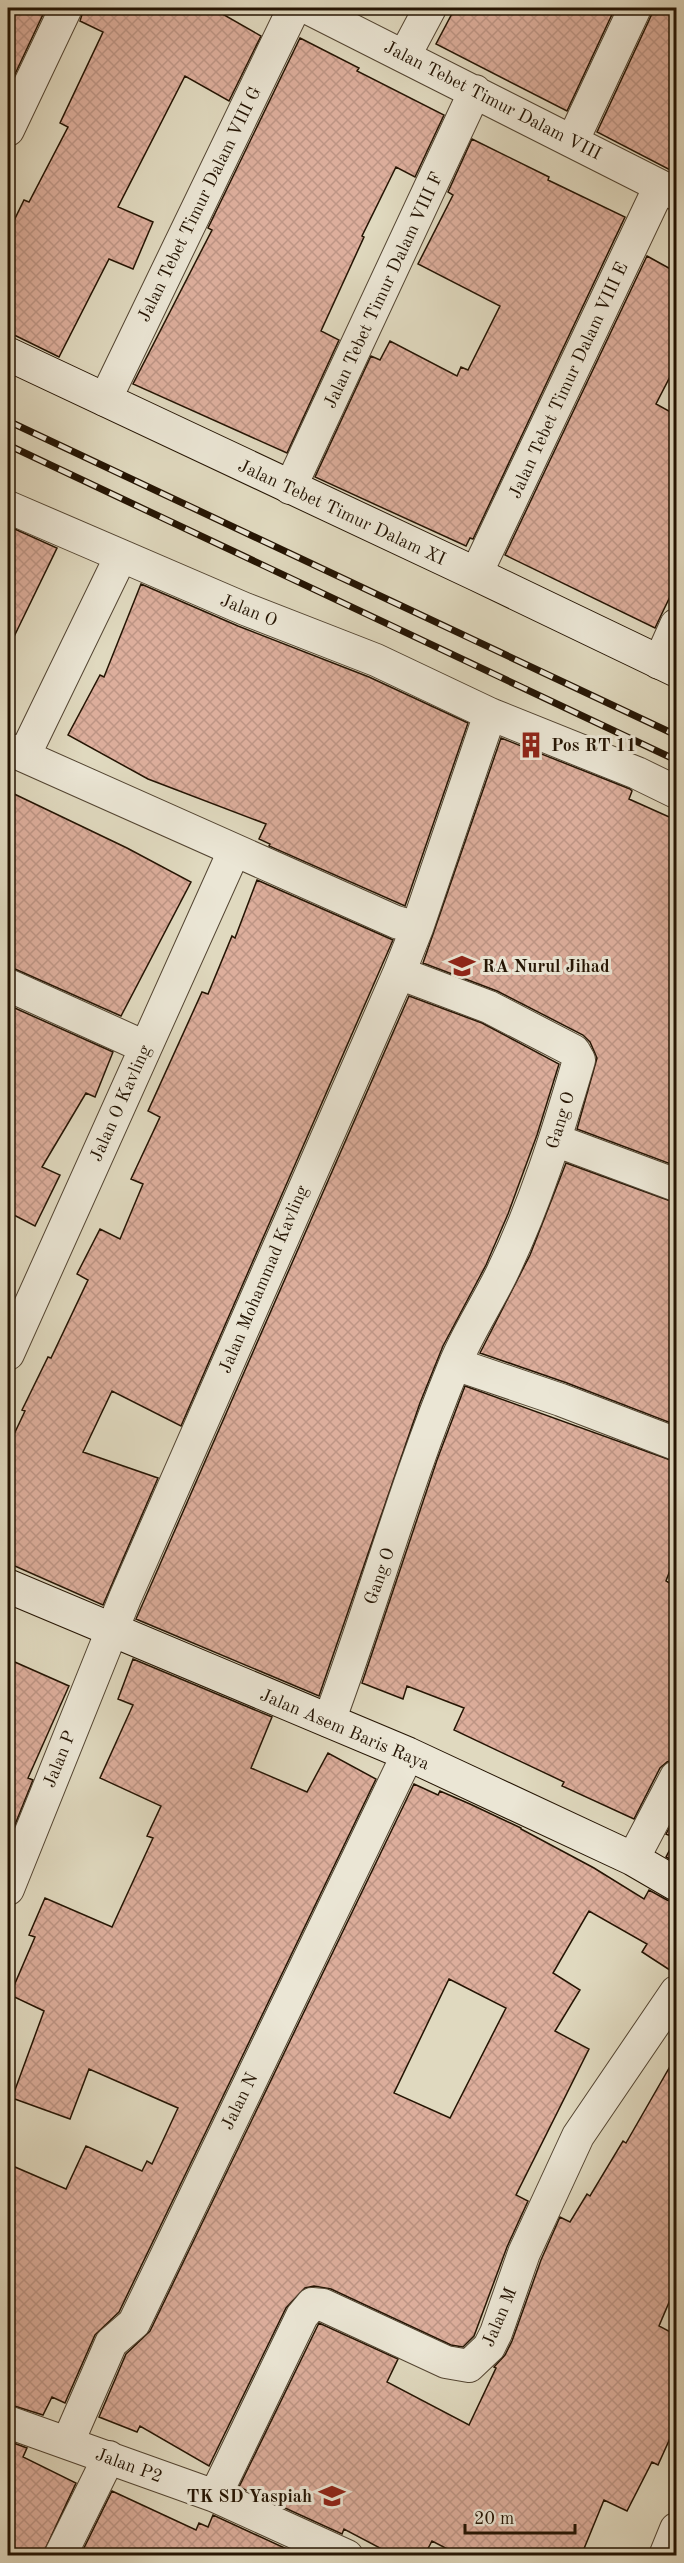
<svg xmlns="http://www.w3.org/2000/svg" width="684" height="2563" font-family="'Old Standard TT',serif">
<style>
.building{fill:url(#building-cross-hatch);stroke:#241403;stroke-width:1.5;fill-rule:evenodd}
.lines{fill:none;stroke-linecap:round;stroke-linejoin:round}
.street-casing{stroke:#534532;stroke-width:34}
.secondary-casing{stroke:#241403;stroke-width:35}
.street{stroke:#ebe6d5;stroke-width:32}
.secondary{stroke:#ebe6d5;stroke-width:33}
.rail-casing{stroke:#241403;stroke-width:7}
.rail{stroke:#ebe6d5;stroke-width:4.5;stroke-dasharray:14;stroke-linecap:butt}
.labels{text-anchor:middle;stroke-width:6;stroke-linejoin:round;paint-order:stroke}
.street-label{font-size:18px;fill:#241403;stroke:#ebe6d5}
.poi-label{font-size:18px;font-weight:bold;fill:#241403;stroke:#ebe6d5;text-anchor:start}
</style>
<defs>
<pattern id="building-cross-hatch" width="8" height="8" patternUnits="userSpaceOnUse" patternTransform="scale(1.5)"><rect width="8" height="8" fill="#ddae9c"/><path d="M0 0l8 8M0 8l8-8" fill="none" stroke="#be9585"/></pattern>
</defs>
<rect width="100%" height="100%" fill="#e0d9bf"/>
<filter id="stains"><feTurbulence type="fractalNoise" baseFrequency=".00333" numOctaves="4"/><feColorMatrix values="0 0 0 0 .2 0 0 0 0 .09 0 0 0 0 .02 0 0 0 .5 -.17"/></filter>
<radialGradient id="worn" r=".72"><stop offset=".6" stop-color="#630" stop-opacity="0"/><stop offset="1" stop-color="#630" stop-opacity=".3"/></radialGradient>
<path class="building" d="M 8,8 L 46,8 L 8,89 Z
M 84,8 L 212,8 L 261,36 L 229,101 L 185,76 L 118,207 L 153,222 L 133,269 L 109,259 L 59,357 L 8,332 L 8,233 L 24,200 L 29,202 L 68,127 L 60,123 L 103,32 L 80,21 Z
M 455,8 L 615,8 L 567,111 L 436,44 Z
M 653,8 L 676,8 L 676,173 L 597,132 L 651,16 Z
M 300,38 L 359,68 L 357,71 L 444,115 L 415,177 L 396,167 L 362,236 L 364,237 L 321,331 L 339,340 L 287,453 L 133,384 L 212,230 L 208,228 Z
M 472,139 L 549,177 L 548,180 L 625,217 L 473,539 L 470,538 L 466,546 L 315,477 L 371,356 L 380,360 L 390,341 L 457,376 L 461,367 L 468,370 L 500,306 L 418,264 L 453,195 L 448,192 Z
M 647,256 L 676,272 L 676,365 L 656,404 L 676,415 L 676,584 L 655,628 L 505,555 Z
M 8,526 L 57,548 L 8,649 Z
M 141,584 L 238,626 L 369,677 L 468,723 L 405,906 L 269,846 L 270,844 L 259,839 L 266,824 L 148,779 L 68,735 L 100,675 L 104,677 Z
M 501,738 L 630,789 L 632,791 L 629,799 L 676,820 L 676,1166 L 577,1129 L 597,1058 L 590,1042 L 583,1035 L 497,991 L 423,963 Z
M 8,791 L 127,848 L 191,882 L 121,1016 L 15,969 L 8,967 Z
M 257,880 L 393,940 L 181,1426 L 112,1391 L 83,1452 L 158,1478 L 103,1605 L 8,1563 L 8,1447 L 25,1411 L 22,1410 L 48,1357 L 51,1358 L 88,1280 L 77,1274 L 100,1229 L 120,1239 L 143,1184 L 131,1179 L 160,1117 L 148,1111 L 202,992 L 208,994 L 232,936 L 235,938 Z
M 409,996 L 482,1023 L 559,1064 L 537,1135 L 508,1214 L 486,1265 L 443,1346 L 420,1403 L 319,1696 L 136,1619 Z
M 8,1005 L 113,1052 L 95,1097 L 86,1093 L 42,1167 L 60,1175 L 35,1226 L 8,1212 Z
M 566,1163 L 676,1203 L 676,1425 L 567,1383 L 480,1353 L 530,1255 Z
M 465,1386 L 676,1462 L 676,1555 L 666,1581 L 676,1587 L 676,1759 L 667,1762 L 660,1768 L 634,1819 L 562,1786 L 564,1782 L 454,1730 L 464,1708 L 407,1686 L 403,1699 L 362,1683 L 437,1460 Z
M 8,1659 L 69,1686 L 28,1778 L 33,1780 L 8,1842 Z
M 133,1659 L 272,1717 L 251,1768 L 307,1792 L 328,1753 L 376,1779 L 119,2312 L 95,2335 L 65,2403 L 52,2397 L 43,2415 L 8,2404 L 8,2164 L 66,2189 L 86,2146 L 142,2171 L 147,2161 L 152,2164 L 178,2108 L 89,2069 L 70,2119 L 12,2098 L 44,2011 L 10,1995 L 35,1937 L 29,1935 L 45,1898 L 112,1927 L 153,1838 L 147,1836 L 161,1806 L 100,1778 L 133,1705 L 118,1699 Z
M 414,1784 L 438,1795 L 440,1791 L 470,1804 L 521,1828 L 521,1829 L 594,1868 L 644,1899 L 649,1890 L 667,1900 L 676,1903 L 676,1974 L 642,1952 L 647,1944 L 589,1911 L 553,1973 L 580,1990 L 555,2031 L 589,2049 L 516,2195 L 528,2201 L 507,2247 L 474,2336 L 463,2347 L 451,2345 L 331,2289 L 314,2286 L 305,2288 L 286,2308 L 209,2466 L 140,2426 L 137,2432 L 99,2417 L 126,2354 L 150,2331 ZM 449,1979 L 506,2008 L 450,2118 L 394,2093 Z
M 676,1815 L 676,1863 L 666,1857 L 676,1838 L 666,1834 Z
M 676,2056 L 676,2286 L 659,2326 L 676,2335 L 676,2425 L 658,2465 L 652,2462 L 627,2511 L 604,2500 L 581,2556 L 461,2556 L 432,2541 L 424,2556 L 395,2556 L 344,2529 L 342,2534 L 239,2487 L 319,2323 L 398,2359 L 387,2382 L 469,2425 L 496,2368 L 494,2367 L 505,2355 L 512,2341 L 541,2260 L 560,2217 L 570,2222 L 587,2194 L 590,2196 L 623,2141 L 626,2143 Z
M 8,2441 L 27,2448 L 23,2457 L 76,2483 L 42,2556 L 24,2556 L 8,2547 Z
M 112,2491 L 196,2530 L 199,2523 L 208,2527 L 213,2515 L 302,2556 L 80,2556 Z"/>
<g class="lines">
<g class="street-casing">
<path id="street" d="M 308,8 L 676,194
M 405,55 L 430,8
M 8,130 L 66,8
M 573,140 L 635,8
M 105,400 L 294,8
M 290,488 L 475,91
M 8,507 L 245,609 L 376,660 L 490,714 L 637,773 L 676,792
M 476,574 L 660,186
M 659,663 L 676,625
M 8,749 L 396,922 L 417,928
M 24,756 L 121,556
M 8,985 L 145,1047
M 555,1140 L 676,1185
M 8,1354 L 234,851
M 455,1364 L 561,1400 L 676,1444
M 329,1721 C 373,1603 406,1482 454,1366 C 467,1334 487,1304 502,1273 C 535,1205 558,1132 579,1060 L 574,1051 L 489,1007 L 399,973
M 633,1859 L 676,1777
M 8,1889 L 125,1598 L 399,973 L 417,928 L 490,714
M 8,2422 L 215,2496 L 347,2556
M 68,2442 L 111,2343 L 134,2323 L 408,1754
M 215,2496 L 302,2316 L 312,2304 L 323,2305 L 446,2362 L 469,2366 L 489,2347 L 496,2333 L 524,2253 L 578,2136 L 676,1992
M 60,2556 L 109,2457
M 665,2556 L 676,2529"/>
</g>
<g class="secondary-casing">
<path id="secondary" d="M 8,354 L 476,574 L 676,670
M 8,1586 L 408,1754 L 633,1859 L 676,1884"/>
</g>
<use href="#street" class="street"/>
<use href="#secondary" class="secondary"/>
<g class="rail-casing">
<path id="rail" d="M 8,421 L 676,735
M 8,445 L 676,760"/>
</g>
<use href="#rail" class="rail"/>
</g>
<defs>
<g id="building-bare" transform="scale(2.07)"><path d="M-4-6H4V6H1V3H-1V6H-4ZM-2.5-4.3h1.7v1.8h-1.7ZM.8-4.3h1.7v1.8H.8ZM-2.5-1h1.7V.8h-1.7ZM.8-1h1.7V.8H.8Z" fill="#8f2418" stroke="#ebe6d5" stroke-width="2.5" paint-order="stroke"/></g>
<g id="school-bare" transform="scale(2.07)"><path d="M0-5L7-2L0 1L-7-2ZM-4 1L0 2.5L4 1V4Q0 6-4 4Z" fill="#8f2418" stroke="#ebe6d5" stroke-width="2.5" paint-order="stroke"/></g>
</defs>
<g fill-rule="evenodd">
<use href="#building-bare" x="531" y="745"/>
<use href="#school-bare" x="462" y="966"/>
<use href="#school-bare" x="332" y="2496"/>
</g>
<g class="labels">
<g class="street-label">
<text transform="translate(493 100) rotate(27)" y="6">Jalan Tebet Timur Dalam VIII</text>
<text transform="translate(199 204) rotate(-64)" y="6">Jalan Tebet Timur Dalam VIII G</text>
<text transform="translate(383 290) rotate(-65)" y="6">Jalan Tebet Timur Dalam VIII F</text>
<text transform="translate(568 380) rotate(-65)" y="6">Jalan Tebet Timur Dalam VIII E</text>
<text transform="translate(342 512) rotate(25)" y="6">Jalan Tebet Timur Dalam XI</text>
<text transform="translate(249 610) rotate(22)" y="6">Jalan O</text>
<text transform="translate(120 1103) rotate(-66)" y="6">Jalan O Kavling</text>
<text transform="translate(560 1120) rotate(-73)" y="6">Gang O</text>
<text transform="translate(263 1279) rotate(-67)" y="6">Jalan Mohammad Kavling</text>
<text transform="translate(379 1576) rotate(-71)" y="6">Gang O</text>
<text transform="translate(345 1729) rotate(23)" y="6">Jalan Asem Baris Raya</text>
<text transform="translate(59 1759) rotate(-68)" y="6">Jalan P</text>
<text transform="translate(239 2101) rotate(-64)" y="6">Jalan N</text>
<text transform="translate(499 2317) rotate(-67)" y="6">Jalan M</text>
<text transform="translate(129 2465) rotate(20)" y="6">Jalan P2</text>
</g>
<g class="poi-label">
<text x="551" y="751">Pos RT 11</text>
<text x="482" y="972">RA Nurul Jihad</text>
<text x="312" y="2502" text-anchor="end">TK SD Yaspiah</text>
</g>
</g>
<rect width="684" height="2563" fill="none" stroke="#e0d9bf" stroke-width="30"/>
<rect x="9" y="9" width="666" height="2545" fill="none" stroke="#241403" stroke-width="3"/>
<rect x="15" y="15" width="654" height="2533" fill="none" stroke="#241403" stroke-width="1.5"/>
<path d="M465 2524v9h110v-9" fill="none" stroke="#241403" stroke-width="3"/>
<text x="474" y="2524" font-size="18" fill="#241403" stroke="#ebe6d5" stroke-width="4.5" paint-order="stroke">20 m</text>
<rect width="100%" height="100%" filter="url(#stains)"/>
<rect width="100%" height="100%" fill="url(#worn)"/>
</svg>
